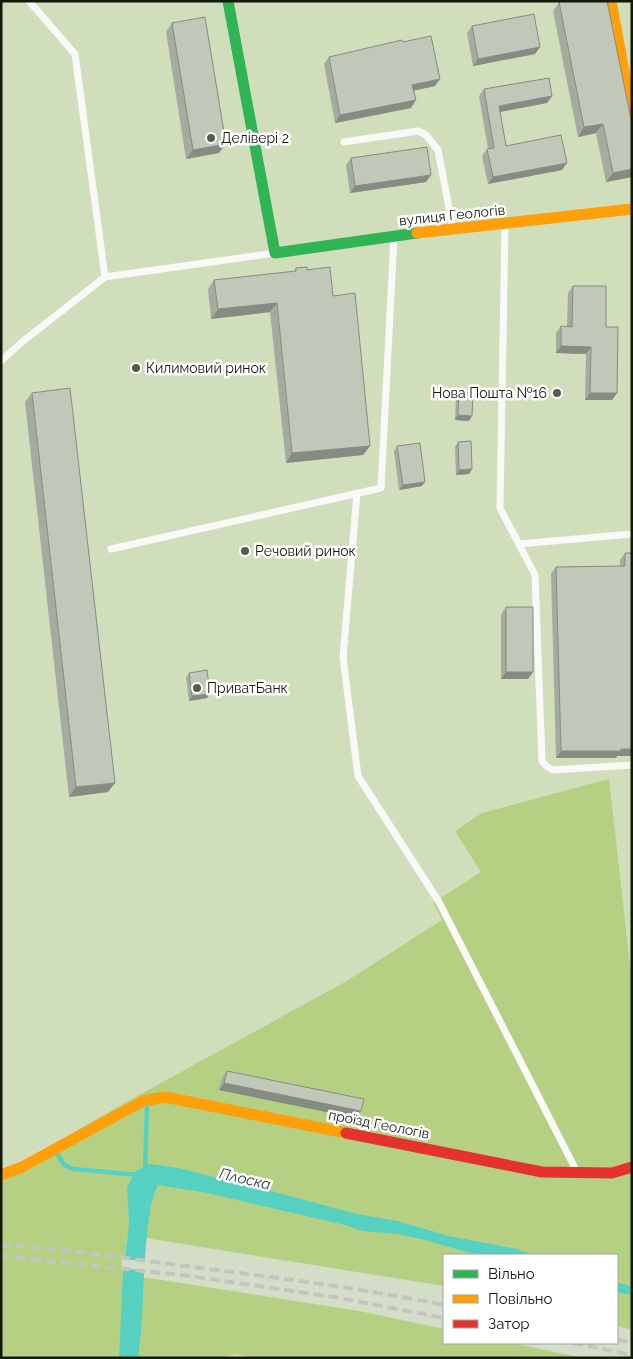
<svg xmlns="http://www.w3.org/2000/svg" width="633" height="1359" font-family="Raleway,sans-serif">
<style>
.built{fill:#d0debb}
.green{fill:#b5d082}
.water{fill:#56d1c1}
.pier{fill:#d4ddc7}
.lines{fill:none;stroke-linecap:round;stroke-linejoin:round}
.stream{stroke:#56d1c1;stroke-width:4.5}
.lane{stroke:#f9faf7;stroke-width:7}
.fast{stroke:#30b455;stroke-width:11}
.slow{stroke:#ff9f0a;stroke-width:11}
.jam{stroke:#e5322d;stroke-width:11}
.rail{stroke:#c3c6bf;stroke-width:4;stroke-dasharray:10 5;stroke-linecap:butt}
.wall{fill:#a4ac9f}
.shaded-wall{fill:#868c82}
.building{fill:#bfc8b9;stroke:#868c82}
.poi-dot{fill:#575d4c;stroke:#fff;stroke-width:2}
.labels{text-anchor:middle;stroke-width:5;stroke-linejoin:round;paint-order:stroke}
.poi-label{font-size:14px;fill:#13180a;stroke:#fff;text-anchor:start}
.street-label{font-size:14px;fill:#13180a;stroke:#fff}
.water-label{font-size:15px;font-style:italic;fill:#1b3b37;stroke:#fff}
</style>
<rect width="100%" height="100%" fill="#d4ddc7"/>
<path class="built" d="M 1,1 L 632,1 L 632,983 L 609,779 L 481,872 L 434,902 L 442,920 L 345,982 L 19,1161 L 1,1168 Z"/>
<path class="green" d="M 609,779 L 632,983 L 632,1330 L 617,1326 L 617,1255 L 444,1255 L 444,1286 L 127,1235 L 123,1274 L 359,1311 L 444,1329 L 444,1343 L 512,1343 L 584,1358 L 256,1358 L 236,1354 L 221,1358 L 1,1358 L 1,1175 L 119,1106 L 345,982 L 442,920 L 433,903 L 481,872 L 455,831 L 482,813 Z"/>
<path class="water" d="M 149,1164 L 178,1168 L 252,1186 L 357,1214 L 397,1221 L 449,1236 L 517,1249 L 533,1255 L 490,1255 L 470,1253 L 425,1240 L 398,1234 L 362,1231 L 345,1225 L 207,1193 L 158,1185 C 155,1193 151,1202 150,1211 C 142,1259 145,1309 138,1358 L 119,1358 L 123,1274 L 129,1223 L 127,1187 L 136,1171 Z
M 617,1282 L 632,1287 L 632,1295 L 617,1292 Z"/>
<path class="pier" d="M 122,1259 L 148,1261 L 147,1271 L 121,1268 Z"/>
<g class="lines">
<path class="stream" d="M 58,1155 L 64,1165 L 73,1169 L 139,1175
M 145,1172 L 147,1105"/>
<path class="lane" d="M 29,1 L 75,54 L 105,277
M 344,142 L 418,131 L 426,135 L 438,150 L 453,229
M 505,226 L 500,508 L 535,575 L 542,761 L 546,766 L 553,770 L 632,765
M 1,361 L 22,342 L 105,277 L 275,253
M 357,493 L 343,657 L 358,776 L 439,902 L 577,1172
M 519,544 L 632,534
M 111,549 L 381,488 L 394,236"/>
<path class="fast" d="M 228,1 L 275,253 L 417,233"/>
<path class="slow" d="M 611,1 L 632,115
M 417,233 L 632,209
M 1,1175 L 22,1167 L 143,1101 L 165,1097 L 346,1133"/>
<path class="jam" d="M 346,1133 L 542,1172 L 612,1173 L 632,1167"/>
<path class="rail" d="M 1,1245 C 69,1249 140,1260 208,1269 C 287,1279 366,1289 444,1305
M 1,1256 L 182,1275 L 334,1297 L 444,1318
M 617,1340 L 632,1342
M 573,1343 L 632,1355"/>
</g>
<path class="wall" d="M 559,2 L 632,124 L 632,177 L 606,182 L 596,133 L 578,137 L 553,11 Z
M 172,23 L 219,153 L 186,159 L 166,32 Z
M 472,26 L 535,54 L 473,66 L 467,33 Z
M 403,42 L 435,86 L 413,91 L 411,108 L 335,123 L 324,64 L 329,57 Z
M 484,89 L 552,96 L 547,103 L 500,112 L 506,146 L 562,170 L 488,184 L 482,156 L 487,149 L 488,149 L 479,96 Z
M 351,158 L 426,182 L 350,193 L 346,165 Z
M 296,268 L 307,270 L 333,296 L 370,446 L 363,455 L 286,463 L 270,312 L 211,319 L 208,289 L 214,280 L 294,272 Z
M 573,286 L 606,327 L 617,393 L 612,400 L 585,400 L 586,354 L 556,353 L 556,333 L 561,326 L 567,326 L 568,293 Z
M 459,392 L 469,421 L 455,420 L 456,397 Z
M 32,393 L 108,792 L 69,797 L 25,402 Z
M 458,442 L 472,469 L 469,474 L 456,475 L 455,447 Z
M 397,446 L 422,486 L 399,490 L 394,451 Z
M 625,553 L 632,553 L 632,756 L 617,756 L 616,758 L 556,758 L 551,574 L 556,567 L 620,566 L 620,560 Z
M 506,607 L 528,679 L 501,679 L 501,614 Z
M 189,673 L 207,698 L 189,701 L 186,678 Z
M 227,1071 L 361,1111 L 356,1118 L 219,1090 L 222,1078 Z"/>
<path class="shaded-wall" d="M 540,47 L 535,54 L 473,66 L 478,59 Z
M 440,79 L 435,86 L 407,92 L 412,85 Z
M 552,96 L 547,103 L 494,113 L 499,106 Z
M 416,100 L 411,108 L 335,123 L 340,115 Z
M 603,124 L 596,133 L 578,137 L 584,127 Z
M 226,144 L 219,153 L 186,159 L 193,150 Z
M 567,163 L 562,170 L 488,184 L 493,177 Z
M 632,169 L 632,177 L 606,182 L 613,173 Z
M 431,175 L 426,182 L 350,193 L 355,186 Z
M 277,303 L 270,312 L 211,319 L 218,309 Z
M 561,346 L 591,347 L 586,354 L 556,353 Z
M 590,393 L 617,393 L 612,400 L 585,400 Z
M 458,415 L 472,416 L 469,421 L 455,420 Z
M 370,446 L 363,455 L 286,463 L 292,453 Z
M 472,469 L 469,474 L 456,475 L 459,470 Z
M 425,482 L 422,486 L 399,490 L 403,485 Z
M 506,672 L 533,672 L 528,679 L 501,679 Z
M 210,694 L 207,698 L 189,701 L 192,696 Z
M 632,749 L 632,756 L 617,756 L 616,758 L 556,758 L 561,751 Z
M 115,783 L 108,792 L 69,797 L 76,787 Z
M 224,1083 L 361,1111 L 356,1118 L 219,1090 Z"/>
<path class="building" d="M 564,1 L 607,1 L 632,124 L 632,169 L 613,173 L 603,124 L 584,127 L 559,2 Z
M 534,14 L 540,47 L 478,59 L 472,26 Z
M 205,17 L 226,144 L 193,150 L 172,23 Z
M 431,36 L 440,79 L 412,85 L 416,100 L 340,115 L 329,57 L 402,40 L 403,42 Z
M 549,78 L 552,96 L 499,106 L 506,146 L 561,135 L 567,163 L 493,177 L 487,149 L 494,148 L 484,89 Z
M 427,147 L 431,175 L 355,186 L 351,158 Z
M 307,267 L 307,270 L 330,267 L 333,296 L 355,293 L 370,446 L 292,453 L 277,303 L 218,309 L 214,280 L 296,271 L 296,268 Z
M 573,286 L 606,286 L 606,327 L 618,327 L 617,393 L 590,393 L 591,347 L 561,346 L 561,326 L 572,327 Z
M 70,388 L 115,783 L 76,787 L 32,393 Z
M 459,392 L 473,393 L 472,416 L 458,415 Z
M 471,441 L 472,469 L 459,470 L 458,442 Z
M 420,443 L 425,482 L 403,485 L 397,446 Z
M 625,553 L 632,553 L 632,749 L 621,749 L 621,751 L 561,751 L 556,567 L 625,566 Z
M 506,607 L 533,607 L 533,672 L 506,672 Z
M 207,670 L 210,694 L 192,696 L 189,673 Z
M 227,1071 L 364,1099 L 361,1111 L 224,1083 Z"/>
<g class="poi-dot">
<circle cx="211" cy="138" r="5"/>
<circle cx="136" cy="368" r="5"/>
<circle cx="557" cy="393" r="5"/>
<circle cx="245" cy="551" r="5"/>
<circle cx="197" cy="688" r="5"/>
</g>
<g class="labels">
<g class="poi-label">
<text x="221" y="143">Делівері 2</text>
<text x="146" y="373">Килимовий ринок</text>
<text x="547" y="398" text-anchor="end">Нова Пошта №16</text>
<text x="255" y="556">Речовий ринок</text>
<text x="207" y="693">ПриватБанк</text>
</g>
<g class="street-label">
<text transform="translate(452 215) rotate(-6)" y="5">вулиця Геологів</text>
<text transform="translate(379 1124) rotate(11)" y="5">проїзд Геологів</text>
</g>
<g class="water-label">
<text transform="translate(245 1179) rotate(13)" y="5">Плоска</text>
</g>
</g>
<rect width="633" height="1359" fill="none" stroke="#13180a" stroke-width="5"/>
<rect x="443" y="1254" width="175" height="90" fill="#ffffff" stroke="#a1a39d"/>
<rect x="453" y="1270" width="25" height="8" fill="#30b455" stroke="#a1a39d"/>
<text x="488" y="1279" font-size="15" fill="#13180a">Вільно</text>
<rect x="453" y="1295" width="25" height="8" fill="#ff9f0a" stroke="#a1a39d"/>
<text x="488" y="1304" font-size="15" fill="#13180a">Повільно</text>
<rect x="453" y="1320" width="25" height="8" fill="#e5322d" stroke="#a1a39d"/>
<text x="488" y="1329" font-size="15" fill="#13180a">Затор</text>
</svg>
